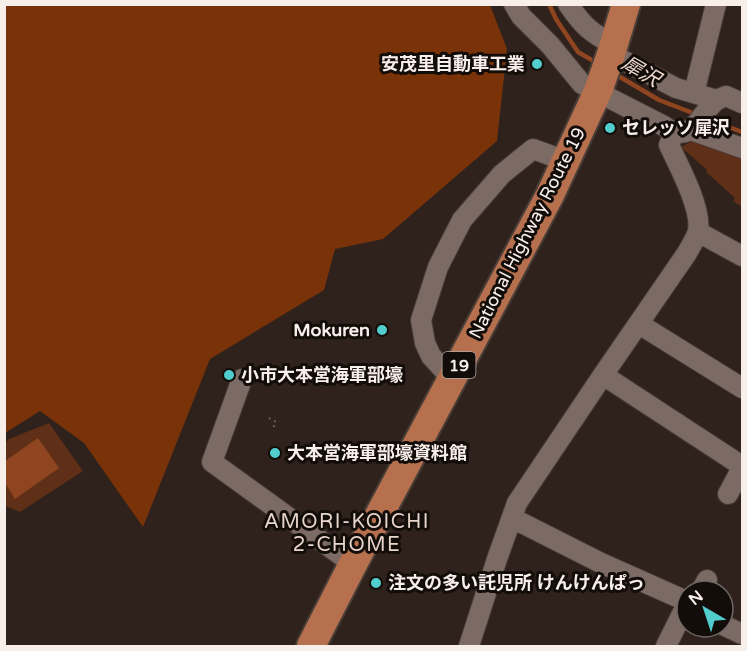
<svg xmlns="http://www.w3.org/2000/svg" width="747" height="651" font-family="'Varela Round','Noto Sans JP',sans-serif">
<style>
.green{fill:#5f2f17}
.forest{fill:#7a3308}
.water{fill:#8e4520}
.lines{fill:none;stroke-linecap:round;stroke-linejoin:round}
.stream{stroke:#8e4520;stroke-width:4.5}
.minor-casing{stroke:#493d38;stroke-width:22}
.highway-casing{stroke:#493d38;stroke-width:32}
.path{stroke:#7c706a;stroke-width:2;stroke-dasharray:1.5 4.5;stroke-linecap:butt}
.minor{stroke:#7c6b64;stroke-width:20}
.highway{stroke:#b6704e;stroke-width:28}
.poi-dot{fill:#52cdce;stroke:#130d0a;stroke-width:2}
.labels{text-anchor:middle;stroke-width:6;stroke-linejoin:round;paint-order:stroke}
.shield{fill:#130d0a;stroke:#b4aba7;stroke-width:1.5}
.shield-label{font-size:16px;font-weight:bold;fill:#f9efea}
.poi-label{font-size:18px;font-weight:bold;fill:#f9efea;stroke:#130d0a;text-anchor:start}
.street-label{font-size:18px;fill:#f9efea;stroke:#130d0a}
.water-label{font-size:20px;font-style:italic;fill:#efd9cf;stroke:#130d0a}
.neighbourhood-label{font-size:20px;letter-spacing:1.5px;fill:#e7d4cb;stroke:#130d0a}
</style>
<rect width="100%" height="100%" fill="#2f211b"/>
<path class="green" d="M 699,137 L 742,153 L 742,207 L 733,201 L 735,198 L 706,172 L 707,170 L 681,147 Z
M 49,423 L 83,471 L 20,512 L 5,506 L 5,443 L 9,439 Z"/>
<path class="forest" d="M 5,4 L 490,5 L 507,49 L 497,141 L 383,239 L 335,249 L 324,290 L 210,359 L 143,527 L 84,443 L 40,411 L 5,433 Z"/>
<path class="water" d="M 38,438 L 59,468 L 15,499 L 5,483 L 5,461 Z"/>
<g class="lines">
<path class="stream" d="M 549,4 L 556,19 L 578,52 L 597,63
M 615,74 L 659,100 L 698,115
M 706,118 L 742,132"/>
<g class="minor-casing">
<path id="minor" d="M 514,4 L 521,16 L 550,45 L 582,84 L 664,126 C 693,147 698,114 717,100 C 717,100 725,96 726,96 L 742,103
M 568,4 C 583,26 591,33 614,45
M 611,54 L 676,88 L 717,100
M 694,93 L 716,4
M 691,130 L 742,148
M 698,232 L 742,256
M 639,324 L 742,388
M 603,375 L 742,466
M 242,379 L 212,462 L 353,564
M 452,379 L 431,356 L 425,343 L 421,320 L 438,267 L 462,220 L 502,174 L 533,149 L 566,161
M 728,494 L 742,468
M 512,518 L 601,563 L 684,600 L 687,607
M 701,591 L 707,580
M 723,625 L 742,634
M 469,646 L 497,559 L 517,503 L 603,375 L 687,253 C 691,246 696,238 698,231 C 702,209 679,166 669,145 L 674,133
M 666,646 L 686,606"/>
</g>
<g class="highway-casing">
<path id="highway" d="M 311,646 L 353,564 L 550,195 L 598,91 L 611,54 L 626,4"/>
</g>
<path class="path" d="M 269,418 L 276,422 L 273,428"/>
<use href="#minor" class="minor"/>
<use href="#highway" class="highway"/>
</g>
<g class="poi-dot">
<circle cx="537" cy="64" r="6"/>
<circle cx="610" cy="128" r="6"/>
<circle cx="382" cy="330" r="6"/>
<circle cx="229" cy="375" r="6"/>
<circle cx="275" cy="453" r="6"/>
<circle cx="376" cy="583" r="6"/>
</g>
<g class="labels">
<rect class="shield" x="442.5" y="352" width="33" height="26" rx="4.5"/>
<g class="shield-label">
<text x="459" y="371">19</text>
</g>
<g class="poi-label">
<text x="525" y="70" text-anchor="end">安茂里自動車工業</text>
<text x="622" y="134">セレッソ犀沢</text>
<text x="370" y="336" text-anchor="end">Mokuren</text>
<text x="241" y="381">小市大本営海軍部壕</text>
<text x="287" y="459">大本営海軍部壕資料館</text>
<text x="388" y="589">注文の多い託児所 けんけんぱっ</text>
</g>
<g class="street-label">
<text transform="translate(527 233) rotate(-63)" y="6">National Highway Route 19</text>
</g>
<g class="water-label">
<text transform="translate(641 71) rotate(30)" y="7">犀沢</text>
</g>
<g class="neighbourhood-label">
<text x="347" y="528">AMORI-KOICHI<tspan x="347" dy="23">2-CHOME</tspan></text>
</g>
</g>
<rect width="747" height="651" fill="none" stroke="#f9efea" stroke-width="12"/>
<g transform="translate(705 609) rotate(321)"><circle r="28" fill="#130d0a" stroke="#6f6764" stroke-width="1.5"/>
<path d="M0-4.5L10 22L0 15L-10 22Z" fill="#52cdce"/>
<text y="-9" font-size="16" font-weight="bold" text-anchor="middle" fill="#f9efea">N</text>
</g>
</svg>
